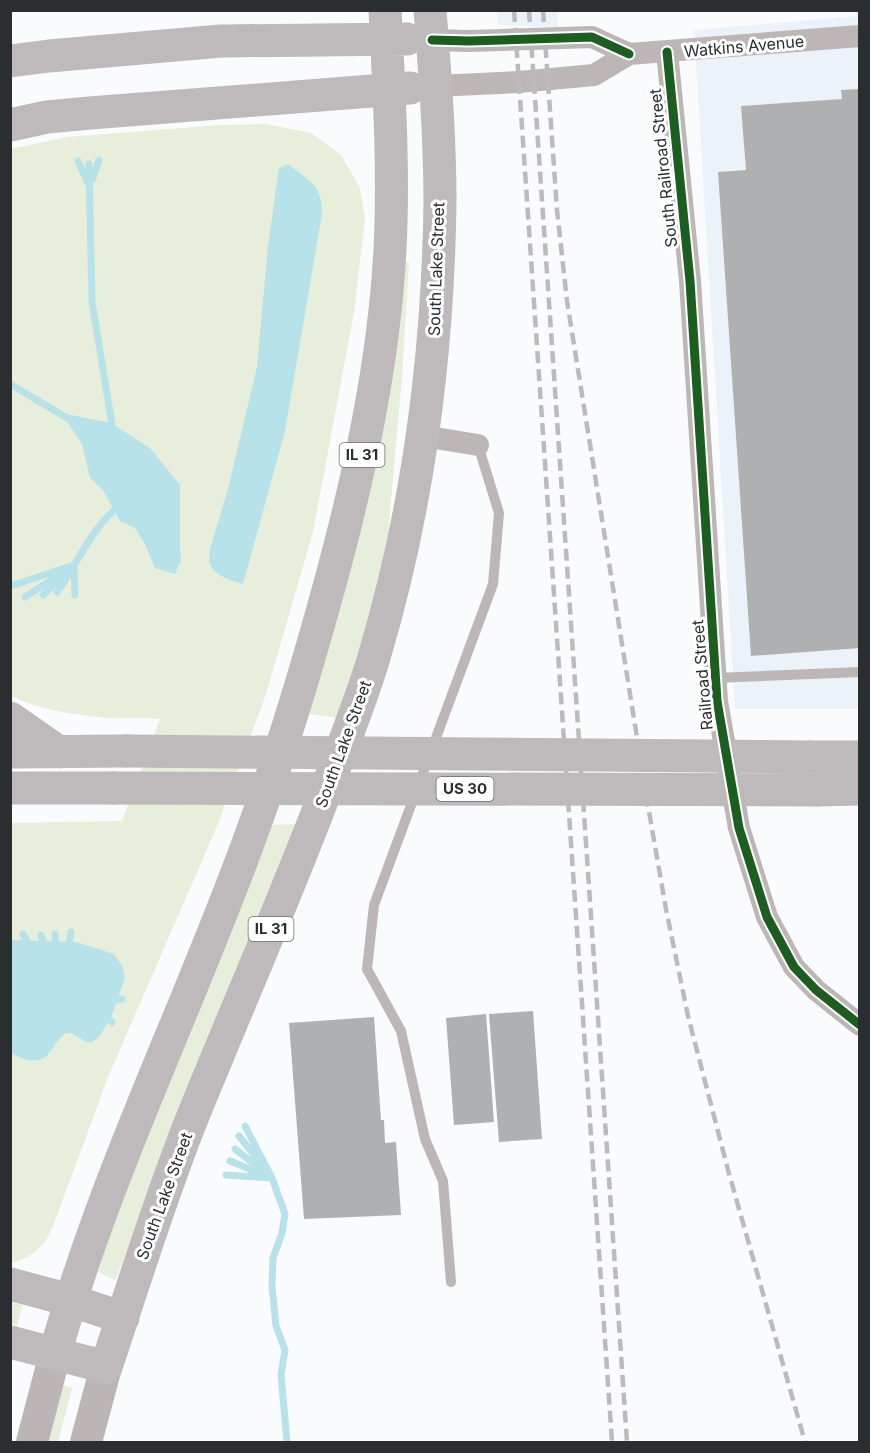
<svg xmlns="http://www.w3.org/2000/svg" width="870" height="1453" font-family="Inter,sans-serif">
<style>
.built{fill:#ebf2f9}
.green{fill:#e7eedb}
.water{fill:#b7e2e9}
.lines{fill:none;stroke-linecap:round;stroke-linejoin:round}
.stream{stroke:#b7e2e9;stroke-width:7}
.building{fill:#afb0b2}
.service{stroke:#bdb6b7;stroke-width:10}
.minor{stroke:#bdb6b7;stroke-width:22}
.secondary{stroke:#bcb5b6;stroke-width:32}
.primary{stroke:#beb9ba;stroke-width:33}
.rail{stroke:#bdbabb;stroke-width:4.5;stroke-dasharray:12 6;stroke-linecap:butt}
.primary-bridge{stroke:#beb9ba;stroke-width:33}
.cycleway-casing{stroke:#fff;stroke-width:13}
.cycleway{stroke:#1b5e20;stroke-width:9}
.labels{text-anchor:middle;stroke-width:6;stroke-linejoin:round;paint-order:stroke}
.shield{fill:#fff;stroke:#6a6d6f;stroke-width:1.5}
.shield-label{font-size:15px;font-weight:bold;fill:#2a2e31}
.street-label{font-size:16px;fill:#2a2e31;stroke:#fff}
</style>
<rect width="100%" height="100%" fill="#fafbfc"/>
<path class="built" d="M 497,11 L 557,11 L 558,27 L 498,25 Z
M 859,16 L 859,709 L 735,709 L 694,30 Z"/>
<path class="green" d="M 266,124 L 311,133 L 341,155 L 360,188 L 365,219 L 354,312 L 313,532 L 266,694 L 218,824 L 108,1077 L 52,1229 C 43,1248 31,1258 11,1263 L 11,823 L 122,821 L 160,719 C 143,717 125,719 108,718 C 75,715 40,710 11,696 L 11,149 L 67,137 L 221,125 Z
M 402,262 L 409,262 L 402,377 L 388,534 L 375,597 L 338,718 L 309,714 Z
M 298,824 L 117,1276 L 115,1280 L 98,1272 L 119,1208 L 270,825 Z
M 10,1302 L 22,1305 L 17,1326 L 11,1324 Z
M 62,1385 L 72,1388 L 58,1442 L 46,1442 Z"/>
<path class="water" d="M 288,164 C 310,182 322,184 322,214 L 285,431 L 243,584 L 225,578 L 214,571 L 209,562 L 210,549 L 228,489 L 257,367 L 268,246 L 279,168 Z
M 61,413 L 111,423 L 150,448 L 180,485 L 180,547 L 181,560 L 175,574 L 155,568 L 145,544 L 135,528 L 120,521 L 103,490 L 90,478 L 82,444 Z
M 11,940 L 76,942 L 114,954 L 122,966 L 125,978 L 111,1017 L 99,1037 L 92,1042 L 86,1042 L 72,1033 L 66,1033 C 58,1039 55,1045 50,1052 C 41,1066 21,1060 11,1052 Z"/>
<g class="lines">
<path class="stream" d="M 78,161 L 88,183
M 89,164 L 92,302 L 113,431
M 92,180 L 99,160
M 10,384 L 67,418
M 74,568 L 75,595
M 11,586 L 74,565
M 57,592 C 78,563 91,528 120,505
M 43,595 L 61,577
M 25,597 L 67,570
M 23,934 L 31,948
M 55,934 L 56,949
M 41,935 L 45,949
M 68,950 L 71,932
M 108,1001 L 122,999
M 102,1014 L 112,1022
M 245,1126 L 270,1174
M 239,1136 L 261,1164
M 235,1149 L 272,1178 L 285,1214 L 282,1233 L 273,1258 L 272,1287 L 276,1326 L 285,1350 L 281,1375 L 287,1442
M 230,1161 L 264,1175
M 226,1175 L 272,1178"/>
</g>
<path class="building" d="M 860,89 L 860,648 L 751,656 L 718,172 L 746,170 L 741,106 L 842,99 L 841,90 Z
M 533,1011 L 542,1139 L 499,1142 L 489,1014 Z
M 486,1014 L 494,1122 L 454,1125 L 446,1018 Z
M 374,1017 L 381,1120 L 384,1120 L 385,1143 L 396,1142 L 401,1215 L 304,1219 L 289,1023 Z"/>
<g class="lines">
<path class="service" d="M 716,678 L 860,672
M 451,1282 L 443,1181 L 425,1139 L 401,1031 L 367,969 L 374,905 L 493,584 L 499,513 L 478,445"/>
<path class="minor" d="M 432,40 L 469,41 L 592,37 L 629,54
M 667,52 L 690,281 L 717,701 L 739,828 L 767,917 L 794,967 L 816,990 L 860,1025
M 435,86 L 519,82 L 594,75 L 629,54 L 860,36
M 423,436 L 478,445"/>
<path class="secondary" d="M 32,1442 L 55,1354
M 86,1442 L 106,1367"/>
<path class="primary" d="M 10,61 L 49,56 L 221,41 L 407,39
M 10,125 L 47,117 L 90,113 L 410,88
M 10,718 L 59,752
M 10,752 L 127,751
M 809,757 L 860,757
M 10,788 L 113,788
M 817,790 L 860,789
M 10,1284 L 70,1300 L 123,1318
M 10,1342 L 106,1367 C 133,1286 158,1205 189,1126 C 236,1009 287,895 331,777 C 346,737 362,698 374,657 C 418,510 438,355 440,202 C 440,138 435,74 430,10
M 55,1354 C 104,1176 188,1009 251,835 C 281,754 306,671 329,587 C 359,477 384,364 390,249 C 394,170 389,90 385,10"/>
<path class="rail" d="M 514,10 L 612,1442
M 529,10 L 627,1442
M 543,10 L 557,210 L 567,301 L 648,806 L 666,909 L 688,1016 L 728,1170 L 805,1442"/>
<path class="primary-bridge" d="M 127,751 L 809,757
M 113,788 L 817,790"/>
<g class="cycleway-casing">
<path id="cycleway" d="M 432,40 L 469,41 L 592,37 L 629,54
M 667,52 L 690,281 L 717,701 L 739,828 L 767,917 L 794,967 L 816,990 L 860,1025"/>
</g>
<use href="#cycleway" class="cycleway"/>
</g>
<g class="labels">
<g class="shield">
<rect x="339.5" y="443" width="45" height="24" rx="4.5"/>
<rect x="436.5" y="777" width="57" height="24" rx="4.5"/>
<rect x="248.5" y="917" width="45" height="24" rx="4.5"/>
</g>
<g class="shield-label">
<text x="362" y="460">IL 31</text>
<text x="465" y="794">US 30</text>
<text x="271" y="934">IL 31</text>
</g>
<g class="street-label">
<text transform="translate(744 46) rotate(-5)" y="6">Watkins Avenue</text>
<text transform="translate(663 168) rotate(-96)" y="6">South Railroad Street</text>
<text transform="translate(436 269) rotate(-88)" y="6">South Lake Street</text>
<text transform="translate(702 675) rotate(-95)" y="6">Railroad Street</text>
<text transform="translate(343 744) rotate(-70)" y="6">South Lake Street</text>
<text transform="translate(164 1196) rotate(-70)" y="6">South Lake Street</text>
</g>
</g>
<rect width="870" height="1453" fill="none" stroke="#2a2e31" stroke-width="24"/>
</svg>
